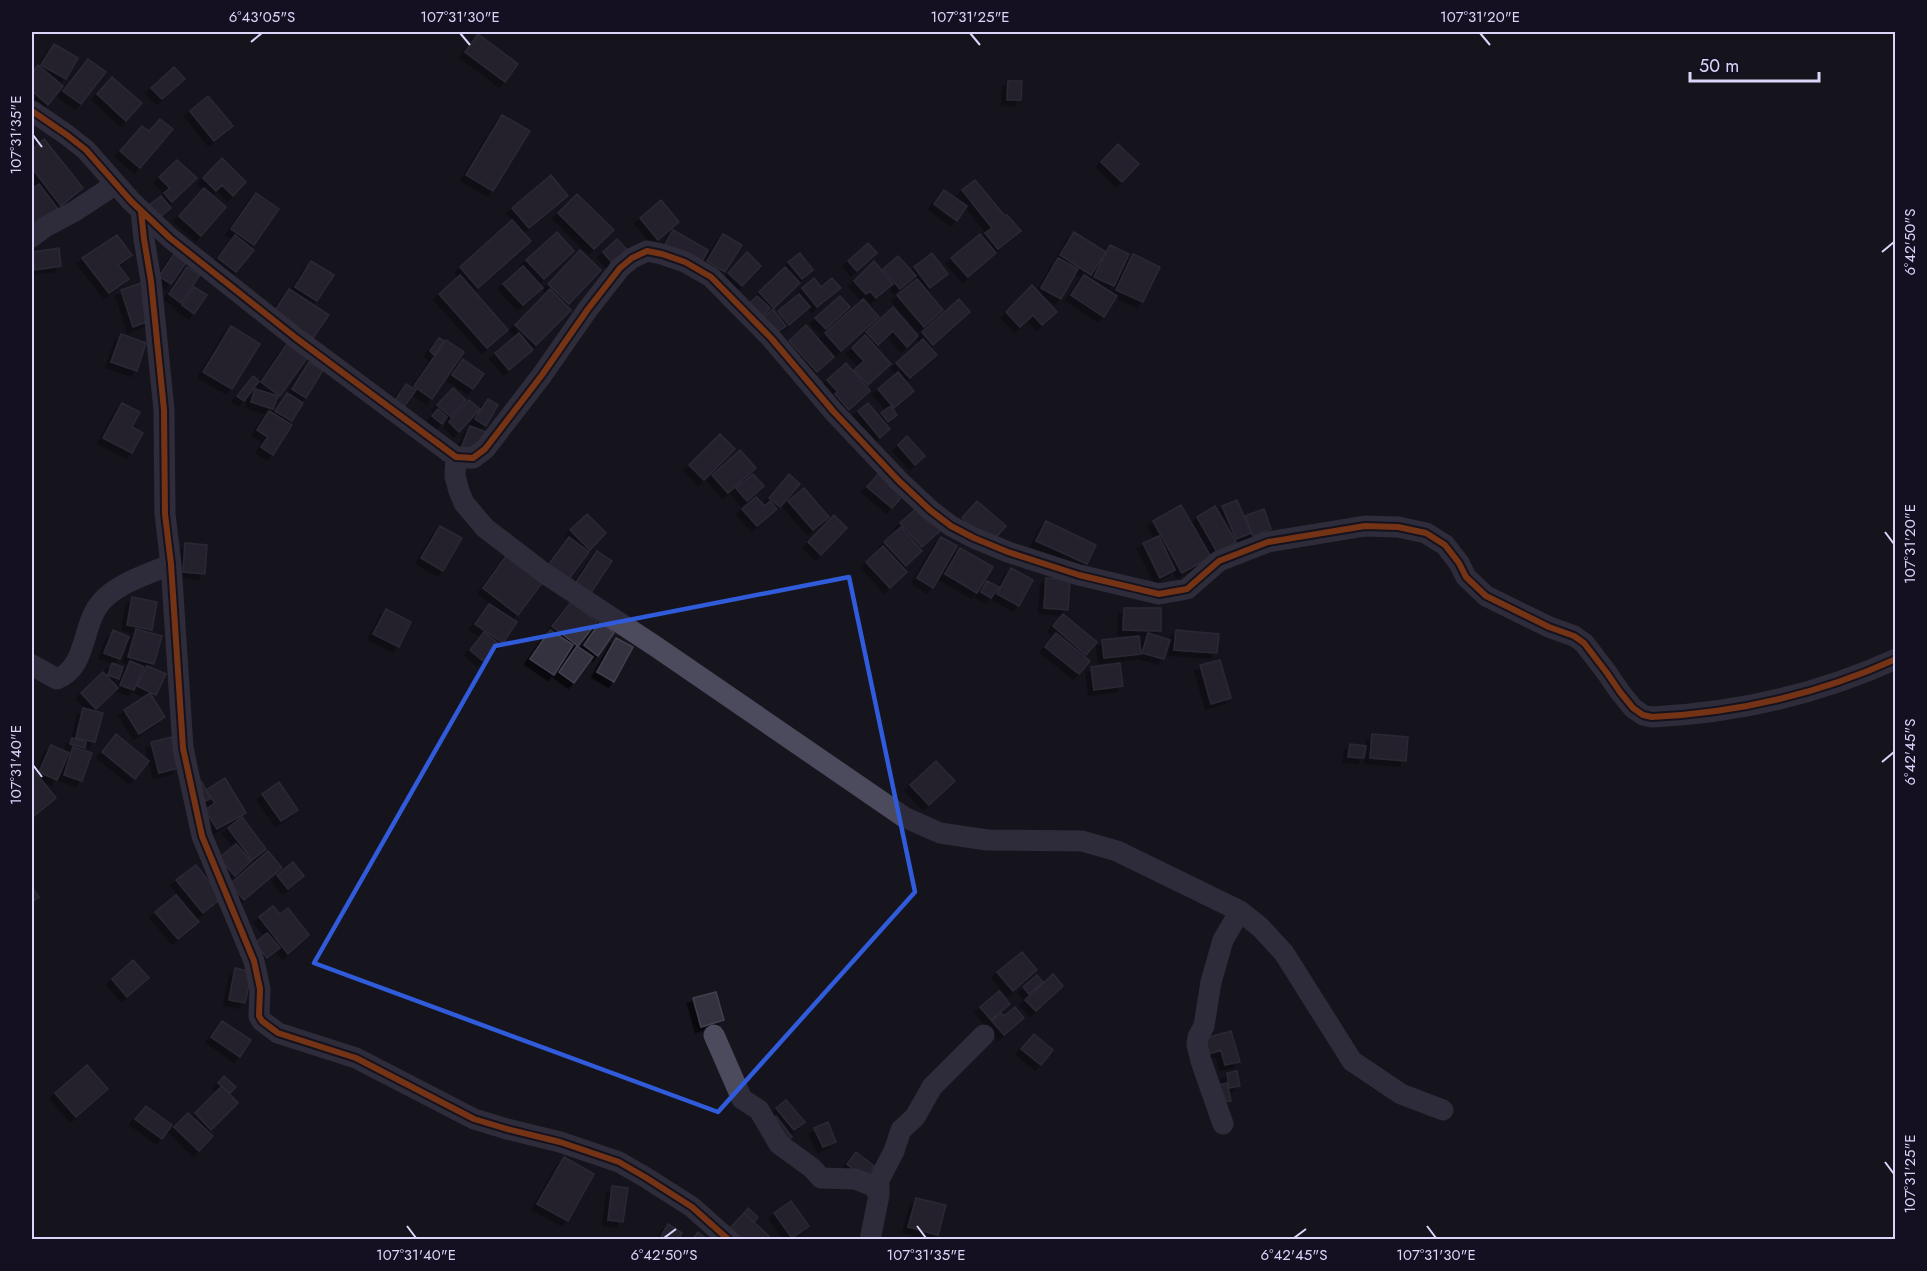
<svg xmlns="http://www.w3.org/2000/svg" width="1927" height="1271" font-family="Jost,sans-serif">
<style>
.building{fill:#34323f;stroke:#434050;stroke-width:1.5;filter:url(#shadow)}
.lines{fill:none;stroke-linecap:round;stroke-linejoin:round}
.minor{stroke:#4c4a5d;stroke-width:21}
.cycleway-casing{stroke:#141021;stroke-width:10}
.cycleway{stroke:#e8590c;stroke-width:6}
.marked{fill:none;stroke:#305cdb;stroke-width:4.5;stroke-linejoin:round}
.ticks{fill:none;stroke:#dbd5fa;stroke-width:2}
.neatline{fill:none;stroke:#dbd5fa;stroke-width:2}
.ticks-label{font-size:15px;text-anchor:middle;fill:#dbd5fa}
</style>
<defs>
<filter id="shadow"><feDropShadow dx="-5.5" dy="5.5" stdDeviation="0" flood-color="#0009"/></filter>
</defs>
<rect width="100%" height="100%" fill="#16141d"/>
<path class="building" d="M 478,34 L 518,64 L 505,82 L 465,52 Z
M 54,44 L 78,58 L 66,79 L 41,65 Z
M 88,59 L 106,72 L 81,104 L 63,91 Z
M 38,65 L 63,86 L 48,105 L 32,91 L 32,73 Z
M 174,67 L 185,79 L 162,99 L 151,88 Z
M 112,77 L 142,103 L 126,121 L 97,94 Z
M 1008,81 L 1022,81 L 1021,100 L 1007,100 Z
M 208,96 L 233,126 L 214,141 L 190,111 Z
M 502,115 L 530,131 L 493,191 L 466,175 Z
M 160,119 L 173,129 L 140,168 L 120,151 L 142,126 L 149,131 Z
M 44,139 L 83,188 L 61,206 L 32,168 L 32,149 Z
M 1118,144 L 1139,164 L 1122,182 L 1101,162 Z
M 222,158 L 246,182 L 233,196 L 222,185 L 216,191 L 203,178 Z
M 177,160 L 197,178 L 172,202 L 164,193 L 170,188 L 159,177 Z
M 551,175 L 568,196 L 529,228 L 512,208 Z
M 975,180 L 1005,216 L 1007,215 L 1021,231 L 998,249 L 985,233 L 992,228 L 962,190 Z
M 39,184 L 58,209 L 32,229 L 32,189 Z
M 204,188 L 226,207 L 201,236 L 179,216 Z
M 944,190 L 967,206 L 957,221 L 934,204 Z
M 256,193 L 279,209 L 254,245 L 231,229 Z
M 577,194 L 614,230 L 594,249 L 558,213 Z
M 161,196 L 171,208 L 158,219 L 148,206 Z
M 661,200 L 679,222 L 658,240 L 640,218 Z
M 512,220 L 531,241 L 478,288 L 460,267 Z
M 673,230 L 708,250 L 699,267 L 664,246 Z
M 557,232 L 574,251 L 544,279 L 526,260 Z
M 1074,232 L 1106,252 L 1091,275 L 1060,255 Z
M 723,234 L 742,245 L 725,272 L 707,261 Z
M 980,234 L 996,253 L 968,277 L 951,258 Z
M 117,235 L 132,255 L 118,265 L 129,279 L 109,293 L 82,258 Z
M 235,235 L 254,250 L 236,272 L 218,258 Z
M 617,239 L 629,252 L 614,265 L 603,252 Z
M 868,243 L 877,253 L 857,271 L 848,261 Z
M 1110,245 L 1129,254 L 1114,286 L 1094,277 Z
M 59,248 L 61,266 L 35,270 L 33,252 Z
M 580,250 L 601,270 L 569,304 L 548,284 Z
M 747,252 L 761,266 L 742,286 L 728,273 Z
M 175,253 L 187,261 L 171,284 L 159,276 Z
M 800,253 L 813,270 L 802,279 L 788,262 Z
M 932,253 L 948,274 L 930,288 L 914,267 Z
M 1133,254 L 1160,267 L 1143,302 L 1116,290 Z
M 898,256 L 916,276 L 900,289 L 883,269 Z
M 1058,258 L 1078,269 L 1061,299 L 1041,288 Z
M 311,261 L 334,275 L 317,301 L 295,287 Z
M 874,261 L 893,284 L 876,298 L 870,291 L 866,294 L 854,281 Z
M 523,266 L 543,288 L 523,305 L 503,284 Z
M 187,267 L 200,275 L 181,303 L 169,294 Z
M 785,267 L 800,283 L 774,308 L 759,292 Z
M 460,275 L 508,330 L 487,348 L 439,294 Z
M 1084,275 L 1117,296 L 1104,317 L 1071,295 Z
M 814,278 L 821,287 L 832,278 L 841,288 L 817,307 L 802,288 Z
M 917,279 L 943,310 L 924,327 L 897,295 Z
M 141,283 L 154,319 L 133,327 L 121,290 Z
M 1032,285 L 1057,312 L 1042,325 L 1033,315 L 1020,327 L 1006,312 Z
M 194,287 L 207,295 L 194,314 L 182,305 Z
M 289,289 L 329,315 L 313,338 L 274,312 Z
M 550,289 L 571,310 L 536,345 L 515,325 Z
M 799,294 L 810,307 L 789,325 L 778,311 Z
M 757,296 L 770,308 L 762,316 L 749,304 Z
M 840,296 L 850,307 L 826,329 L 815,318 Z
M 863,299 L 879,317 L 841,351 L 825,333 Z
M 959,299 L 970,312 L 933,345 L 922,332 Z
M 893,307 L 918,336 L 907,347 L 893,331 L 878,345 L 866,332 Z
M 773,309 L 786,326 L 774,334 L 762,318 Z
M 806,325 L 834,357 L 817,372 L 789,341 Z
M 231,326 L 260,344 L 232,389 L 203,372 Z
M 519,333 L 533,350 L 509,370 L 495,353 Z
M 121,334 L 146,343 L 137,371 L 111,362 Z
M 865,335 L 891,364 L 868,385 L 854,370 L 864,361 L 852,348 Z
M 439,338 L 444,341 L 434,355 L 430,351 Z
M 923,339 L 937,355 L 910,378 L 896,363 Z
M 446,340 L 464,352 L 432,399 L 414,386 Z
M 287,344 L 307,358 L 280,396 L 261,382 Z
M 463,359 L 484,374 L 473,389 L 452,375 Z
M 309,362 L 323,370 L 306,398 L 292,389 Z
M 846,363 L 870,391 L 849,410 L 835,394 L 838,392 L 827,380 Z
M 898,372 L 914,391 L 894,408 L 878,389 Z
M 253,376 L 259,381 L 244,401 L 237,396 Z
M 406,384 L 416,390 L 403,408 L 394,402 Z
M 453,388 L 466,400 L 451,417 L 437,405 Z
M 255,389 L 278,396 L 273,409 L 251,402 Z
M 287,393 L 303,403 L 292,421 L 275,411 Z
M 488,399 L 498,405 L 486,426 L 475,419 Z
M 469,400 L 480,409 L 459,432 L 449,422 Z
M 122,403 L 140,412 L 132,427 L 143,433 L 132,453 L 103,438 Z
M 868,403 L 890,429 L 880,438 L 858,411 Z
M 891,406 L 897,415 L 888,422 L 881,413 Z
M 438,409 L 447,417 L 442,424 L 432,416 Z
M 269,411 L 292,425 L 273,455 L 261,447 L 268,437 L 257,430 Z
M 470,426 L 486,432 L 477,455 L 461,448 Z
M 720,434 L 735,449 L 704,480 L 689,465 Z
M 907,436 L 925,456 L 915,465 L 898,445 Z
M 740,450 L 756,468 L 728,493 L 712,475 Z
M 880,472 L 905,493 L 892,508 L 867,487 Z
M 753,474 L 764,486 L 747,501 L 736,488 Z
M 789,474 L 800,484 L 780,507 L 769,498 Z
M 804,488 L 829,517 L 813,530 L 788,501 Z
M 756,497 L 765,506 L 770,501 L 777,509 L 757,526 L 742,509 Z
M 1237,500 L 1251,533 L 1236,539 L 1222,506 Z
M 977,501 L 1006,526 L 991,543 L 962,518 Z
M 1181,505 L 1211,557 L 1182,573 L 1153,521 Z
M 919,506 L 941,530 L 922,547 L 900,523 Z
M 1215,506 L 1236,542 L 1217,552 L 1197,517 Z
M 1264,509 L 1271,529 L 1253,536 L 1245,516 Z
M 587,514 L 606,533 L 590,550 L 570,530 Z
M 834,515 L 847,528 L 821,555 L 808,542 Z
M 1046,521 L 1096,545 L 1087,564 L 1036,541 Z
M 440,526 L 462,538 L 443,571 L 421,558 Z
M 901,527 L 922,551 L 906,566 L 884,542 Z
M 1159,536 L 1175,570 L 1160,578 L 1143,543 Z
M 569,537 L 589,552 L 568,580 L 548,565 Z
M 941,537 L 957,546 L 933,588 L 917,578 Z
M 185,543 L 207,545 L 205,574 L 183,572 Z
M 883,546 L 907,572 L 890,588 L 866,562 Z
M 960,548 L 993,567 L 977,593 L 945,574 Z
M 597,551 L 612,561 L 588,597 L 573,587 Z
M 509,552 L 545,579 L 518,615 L 483,588 Z
M 1011,568 L 1033,580 L 1019,606 L 997,594 Z
M 1046,578 L 1070,580 L 1068,610 L 1044,608 Z
M 987,581 L 999,587 L 991,598 L 981,592 Z
M 132,597 L 157,602 L 152,630 L 127,625 Z
M 571,602 L 597,622 L 578,646 L 552,626 Z
M 489,604 L 517,622 L 503,643 L 475,624 Z
M 1124,608 L 1161,608 L 1161,631 L 1123,630 Z
M 386,609 L 411,622 L 399,647 L 373,634 Z
M 1063,614 L 1097,642 L 1086,655 L 1053,626 Z
M 600,622 L 614,633 L 598,656 L 584,645 Z
M 136,629 L 162,636 L 154,664 L 128,657 Z
M 113,630 L 129,637 L 120,659 L 104,653 Z
M 550,630 L 573,645 L 554,675 L 530,659 Z
M 1176,630 L 1219,634 L 1217,653 L 1174,650 Z
M 484,632 L 498,643 L 483,661 L 470,650 Z
M 1056,633 L 1090,661 L 1079,674 L 1045,647 Z
M 1148,633 L 1170,640 L 1164,659 L 1142,653 Z
M 1139,636 L 1141,654 L 1104,658 L 1102,640 Z
M 616,638 L 633,647 L 614,682 L 597,672 Z
M 577,646 L 593,657 L 574,683 L 559,672 Z
M 1220,660 L 1231,698 L 1211,704 L 1200,665 Z
M 130,661 L 144,667 L 134,690 L 120,685 Z
M 112,663 L 123,667 L 119,679 L 108,675 Z
M 1120,663 L 1123,686 L 1094,690 L 1091,667 Z
M 147,666 L 166,674 L 156,695 L 137,686 Z
M 103,672 L 118,688 L 96,709 L 81,693 Z
M 150,693 L 165,717 L 139,734 L 124,710 Z
M 83,708 L 103,713 L 95,742 L 76,738 Z
M 116,734 L 149,761 L 135,779 L 102,752 Z
M 1372,734 L 1408,737 L 1406,761 L 1370,758 Z
M 172,737 L 179,768 L 159,773 L 151,742 Z
M 72,738 L 86,742 L 85,748 L 70,744 Z
M 1350,744 L 1366,746 L 1364,758 L 1348,757 Z
M 51,745 L 69,753 L 57,780 L 39,772 Z
M 73,747 L 92,753 L 82,781 L 64,775 Z
M 936,761 L 955,781 L 929,805 L 910,785 Z
M 34,771 L 56,798 L 33,817 L 32,773 Z
M 225,778 L 246,813 L 217,829 L 205,810 L 215,803 L 206,790 Z
M 202,782 L 210,799 L 205,801 L 197,784 Z
M 279,782 L 298,810 L 281,821 L 262,794 Z
M 242,817 L 266,849 L 252,860 L 228,828 Z
M 236,844 L 251,861 L 235,876 L 219,858 Z
M 268,851 L 282,868 L 244,900 L 230,884 Z
M 293,862 L 304,876 L 288,889 L 277,875 Z
M 196,865 L 222,898 L 203,913 L 176,880 Z
M 32,887 L 39,897 L 32,902 Z
M 176,895 L 199,922 L 178,939 L 155,912 Z
M 273,906 L 280,914 L 288,908 L 309,935 L 288,954 L 259,917 Z
M 267,933 L 280,948 L 267,958 L 255,943 Z
M 1022,952 L 1037,970 L 1013,991 L 997,972 Z
M 133,960 L 149,978 L 127,997 L 112,979 Z
M 235,968 L 252,972 L 245,1003 L 229,1000 Z
M 1053,974 L 1063,986 L 1036,1011 L 1025,1000 Z
M 1037,975 L 1043,982 L 1029,994 L 1023,987 Z
M 999,991 L 1010,1004 L 991,1020 L 980,1007 Z
M 716,992 L 724,1020 L 701,1027 L 693,998 Z
M 1015,1007 L 1024,1018 L 1004,1035 L 992,1021 L 1001,1013 L 1004,1016 Z
M 222,1021 L 251,1040 L 240,1057 L 211,1037 Z
M 1231,1031 L 1240,1062 L 1225,1065 L 1221,1050 L 1206,1055 L 1202,1039 Z
M 1034,1034 L 1053,1050 L 1041,1065 L 1021,1049 Z
M 87,1065 L 108,1089 L 76,1117 L 55,1093 Z
M 1237,1071 L 1240,1086 L 1229,1088 L 1227,1073 Z
M 224,1076 L 236,1087 L 230,1093 L 218,1083 Z
M 1227,1083 L 1231,1101 L 1218,1103 L 1214,1086 Z
M 222,1086 L 238,1103 L 211,1130 L 195,1113 Z
M 786,1100 L 805,1122 L 794,1130 L 776,1108 Z
M 146,1106 L 172,1125 L 162,1139 L 135,1119 Z
M 188,1113 L 213,1136 L 199,1151 L 174,1127 Z
M 776,1116 L 792,1137 L 784,1143 L 767,1122 Z
M 828,1122 L 836,1142 L 823,1147 L 814,1128 Z
M 856,1152 L 874,1166 L 865,1178 L 847,1164 Z
M 564,1157 L 594,1174 L 568,1221 L 537,1204 Z
M 612,1186 L 628,1188 L 623,1222 L 608,1220 Z
M 916,1198 L 946,1205 L 938,1235 L 908,1227 Z
M 791,1201 L 809,1226 L 792,1238 L 774,1213 Z
M 748,1208 L 758,1217 L 754,1222 L 744,1213 Z
M 744,1213 L 769,1236 L 766,1240 L 743,1240 L 730,1228 Z
M 668,1224 L 682,1233 L 678,1240 L 659,1240 Z
M 698,1232 L 708,1240 L 692,1240 Z"/>
<g class="lines">
<path class="minor" d="M 32,111 L 67,135 L 86,150 L 131,201 L 170,238 L 296,338 L 456,457 L 473,458 L 485,449 L 542,375 L 588,309 L 620,268 L 632,258 L 647,251 L 662,254 L 685,262 L 711,277 L 771,338 L 833,411 L 899,481 L 930,510 L 951,526 L 974,538 L 1008,552 L 1079,575 L 1159,594 L 1187,589 L 1219,561 L 1268,542 L 1365,526 L 1398,527 L 1426,533 L 1445,545 L 1459,563 L 1466,577 L 1486,596 L 1549,627 L 1574,636 L 1584,643 L 1607,673 L 1620,692 L 1633,708 L 1643,715 L 1652,717 C 1736,713 1819,694 1896,659
M 141,211 L 144,239 L 151,281 L 164,410 L 165,514 L 171,564 L 183,748 L 202,836 L 254,961 L 260,989 L 259,1016 L 262,1021 L 278,1033 L 356,1058 L 474,1119 L 507,1129 L 560,1142 L 619,1162 L 645,1177 L 692,1207 L 729,1240
M 32,237 L 45,227 L 75,211 L 116,184
M 456,457 L 455,476 L 459,491 L 464,503 L 485,528 L 544,573 L 655,646 L 904,817 L 940,833 L 987,840 L 1082,841 L 1117,851 L 1240,911 L 1260,927 L 1284,953 L 1352,1061 L 1401,1094 L 1443,1110
M 32,665 L 57,679 C 88,667 81,624 102,601 C 118,583 149,574 171,564
M 714,1035 L 742,1099 L 759,1110 L 779,1144 L 812,1168 L 821,1178 L 855,1179 L 873,1186 L 879,1195 L 870,1240
M 1223,1124 L 1201,1061 L 1197,1045 L 1198,1037 L 1204,1026 L 1211,982 L 1223,940 L 1240,911
M 879,1195 L 879,1180 L 894,1151 L 901,1130 L 915,1117 L 932,1087 L 984,1035"/>
<g class="cycleway-casing">
<path id="cycleway" d="M 32,111 L 67,135 L 86,150 L 131,201 L 170,238 L 296,338 L 456,457 L 473,458 L 485,449 L 542,375 L 588,309 L 620,268 L 632,258 L 647,251 L 662,254 L 685,262 L 711,277 L 771,338 L 833,411 L 899,481 L 930,510 L 951,526 L 974,538 L 1008,552 L 1079,575 L 1159,594 L 1187,589 L 1219,561 L 1268,542 L 1365,526 L 1398,527 L 1426,533 L 1445,545 L 1459,563 L 1466,577 L 1486,596 L 1549,627 L 1574,636 L 1584,643 L 1607,673 L 1620,692 L 1633,708 L 1643,715 L 1652,717 C 1736,713 1819,694 1896,659
M 141,211 L 144,239 L 151,281 L 164,410 L 165,514 L 171,564 L 183,748 L 202,836 L 254,961 L 260,989 L 259,1016 L 262,1021 L 278,1033 L 356,1058 L 474,1119 L 507,1129 L 560,1142 L 619,1162 L 645,1177 L 692,1207 L 729,1240"/>
</g>
<use href="#cycleway" class="cycleway"/>
</g>
<path d="M0 0H1927V1271H0ZM 849,577 L 915,892 L 718,1112 L 314,963 L 495,646 Z" fill="#16141d" fill-opacity=".55" fill-rule="evenodd"/>
<path class="marked" d="M 849,577 L 915,892 L 718,1112 L 314,963 L 495,646 Z"/>
<path class="ticks" d="M 460,33 L 470,45M 970,33 L 980,45M 1480,33 L 1490,45M 251,42 L 262,33M 33,135 L 42,147M 1882,252 L 1894,242M 1885,532 L 1894,544M 1882,762 L 1894,752M 33,765 L 42,777M 1885,1162 L 1894,1174M 407,1226 L 416,1238M 917,1226 L 926,1238M 1427,1226 L 1436,1238M 664,1238 L 676,1229M 1294,1238 L 1306,1229"/>
<rect width="1927" height="1271" fill="none" stroke="#141021" stroke-width="66"/>
<path d="M1690 72v9h129v-9" fill="none" stroke="#dbd5fa" stroke-width="3"/>
<text x="1699" y="72" font-size="18" fill="#dbd5fa" stroke="#141021" stroke-width="4.5" paint-order="stroke">50 m</text>
<rect x="33" y="33" width="1861" height="1205" class="neatline"/>
<g class="ticks-label">
<text x="262" y="22">6°43'05"S</text>
<text x="460" y="22">107°31'30"E</text>
<text x="970" y="22">107°31'25"E</text>
<text x="1480" y="22">107°31'20"E</text>
<text transform="translate(16 135) rotate(-90)" y="5">107°31'35"E</text>
<text transform="translate(1910 242) rotate(-90)" y="5">6°42'50"S</text>
<text transform="translate(1910 544) rotate(-90)" y="5">107°31'20"E</text>
<text transform="translate(1910 752) rotate(-90)" y="5">6°42'45"S</text>
<text transform="translate(16 765) rotate(-90)" y="5">107°31'40"E</text>
<text transform="translate(1910 1174) rotate(-90)" y="5">107°31'25"E</text>
<text x="416" y="1260">107°31'40"E</text>
<text x="664" y="1260">6°42'50"S</text>
<text x="926" y="1260">107°31'35"E</text>
<text x="1294" y="1260">6°42'45"S</text>
<text x="1436" y="1260">107°31'30"E</text>
</g>
</svg>
